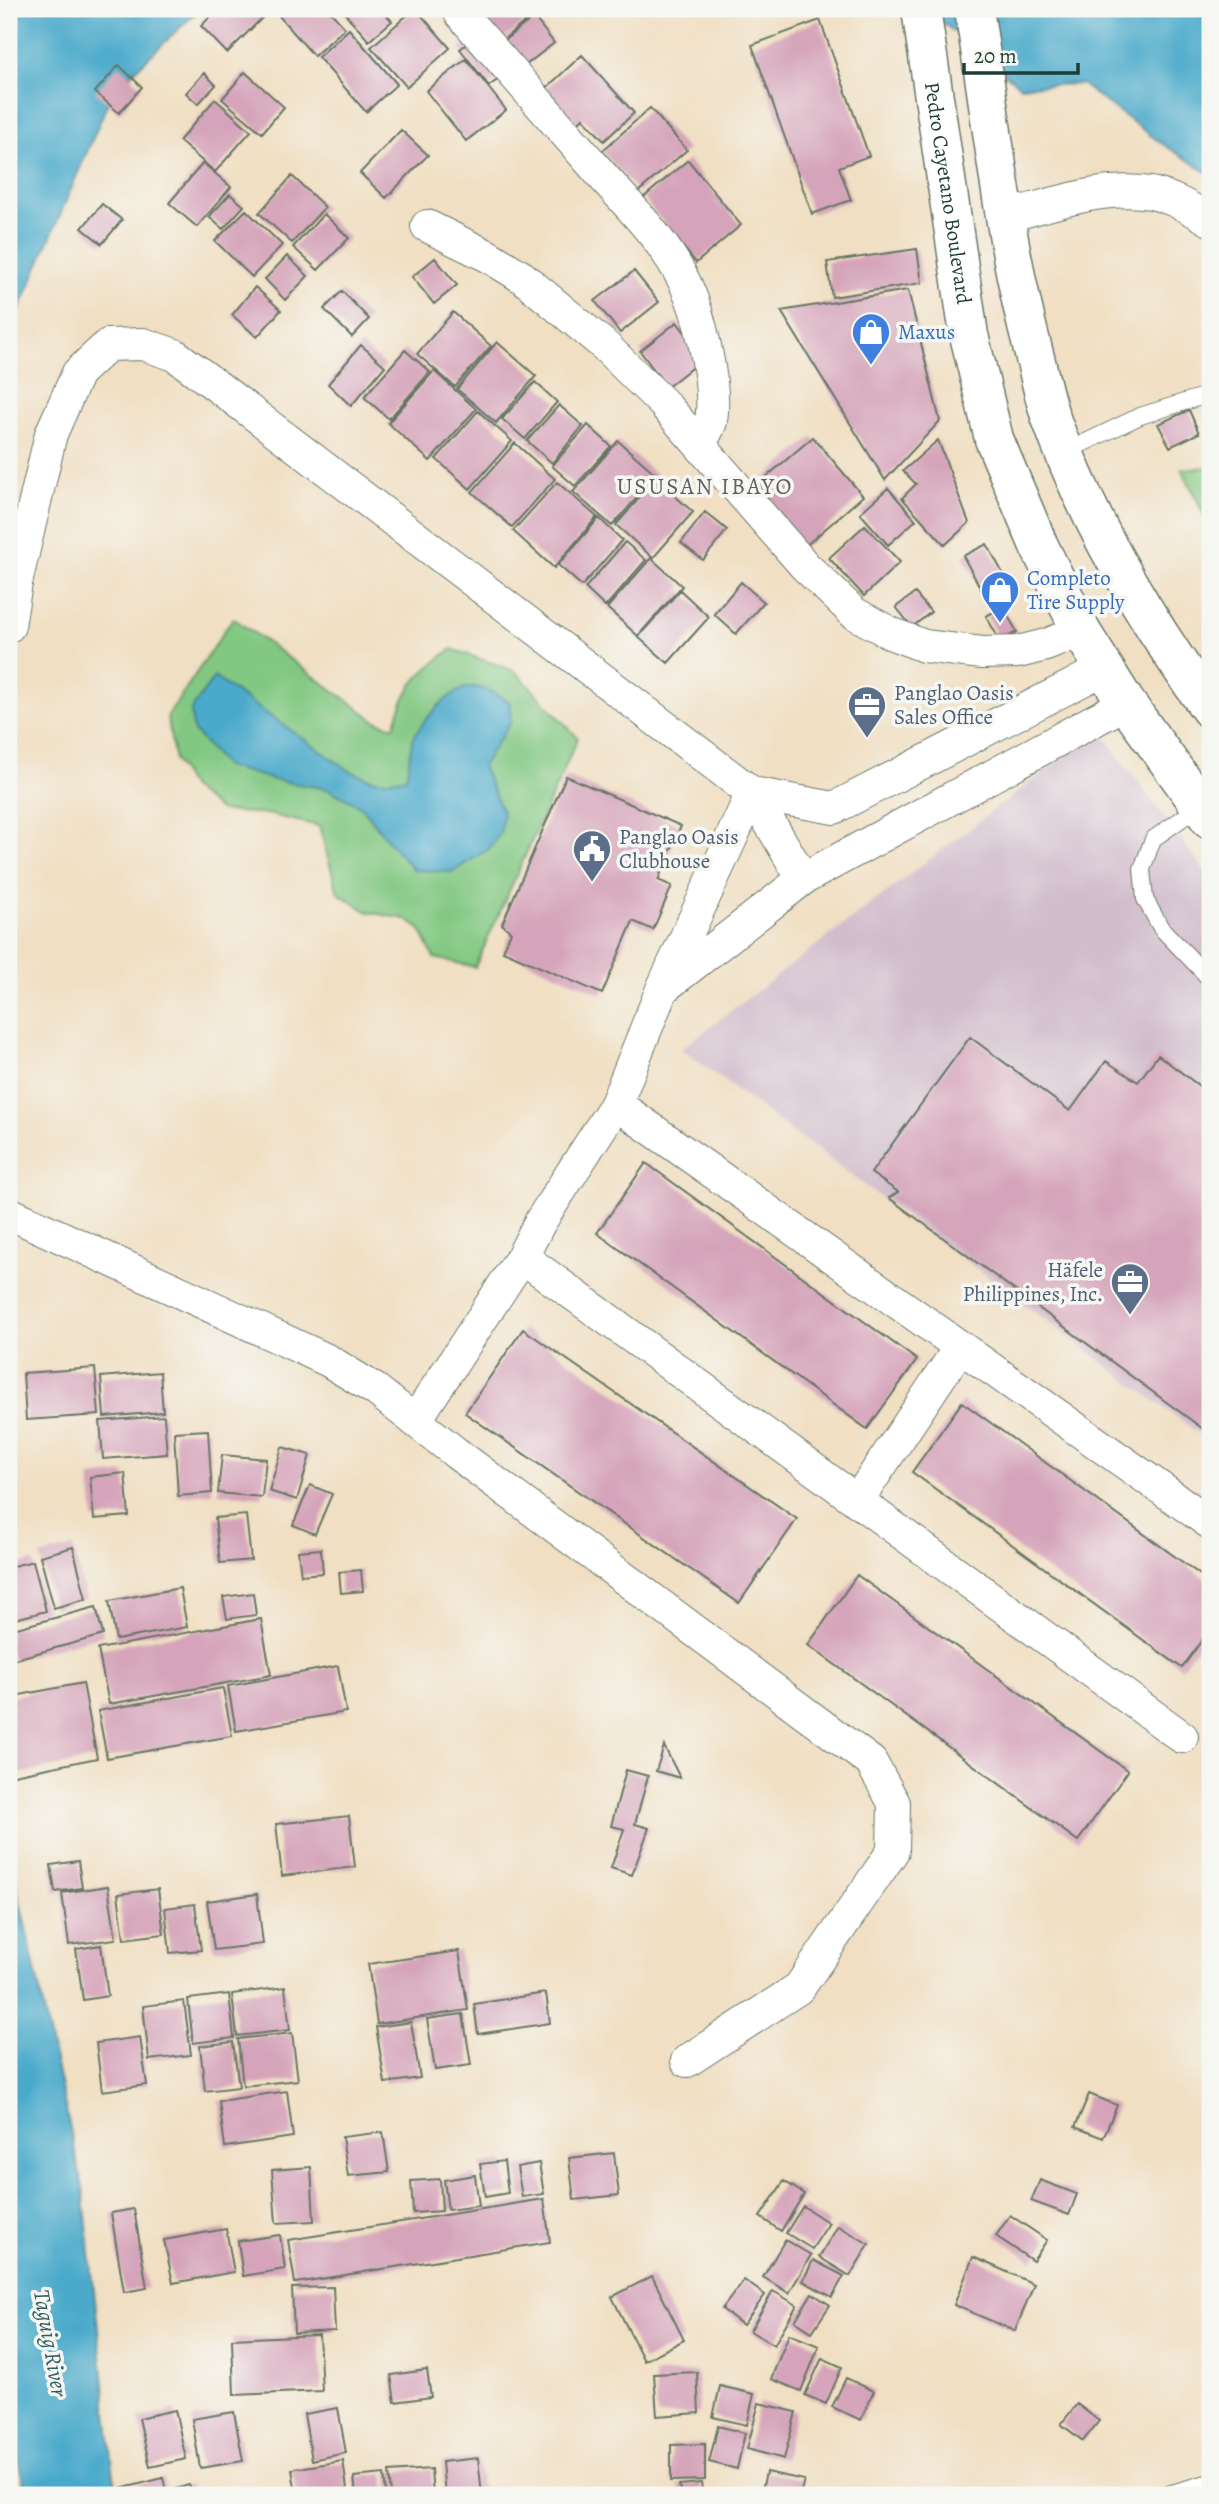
<svg xmlns="http://www.w3.org/2000/svg" width="1219" height="2504" font-family="Alegreya,serif">
<style>
.industrial{fill:#d1bdcc}
.green{fill:#82c882;stroke:#50825b;stroke-width:2}
.water{fill:#4caacb;stroke:#367480;stroke-width:2}
.building{fill:#d5a4ba}
.lines{fill:none;stroke-linecap:round;stroke-linejoin:round}
.service-casing{stroke:#687666;stroke-width:18}
.minor-casing{stroke:#687666;stroke-width:34}
.secondary-casing{stroke:#687666;stroke-width:41}
.service{stroke:#fff;stroke-width:16}
.minor{stroke:#fff;stroke-width:32}
.secondary{stroke:#fff;stroke-width:38}
.labels{text-anchor:middle;stroke-width:7;stroke-linejoin:round;paint-order:stroke}
.street-label{font-size:21px;fill:#1f3d34;stroke:#f6f6f2}
.shop-label{font-size:21px;fill:#366cbe;stroke:#f6f6f2;text-anchor:start}
.service-label{font-size:21px;fill:#4e5e75;stroke:#f6f6f2;text-anchor:start}
.neighbourhood-label{font-size:23px;letter-spacing:2px;fill:#5f6163;stroke:#f6f6f2}
.water-label{font-size:23px;font-style:italic;fill:#2c5e61;stroke:#f6f6f2}
</style>
<rect width="100%" height="100%" fill="#f6f6f2"/>
<filter id="ink" filterUnits="userSpaceOnUse"><feTurbulence type="fractalNoise" baseFrequency=".0143" numOctaves="2"/><feDisplacementMap in="SourceGraphic" scale="14" xChannelSelector="R" yChannelSelector="G"/><feConvolveMatrix kernelMatrix="1 2 1 2 8 2 1 2 1" color-interpolation-filters="sRGB"/></filter>
<filter id="wash" filterUnits="userSpaceOnUse"><feTurbulence type="fractalNoise" baseFrequency=".00686" numOctaves="4" result="noise"/><feDisplacementMap in="SourceGraphic" scale="28" xChannelSelector="R" yChannelSelector="G"/><feGaussianBlur stdDeviation="1.57" result="paint"/><feColorMatrix in="noise" values="0 0 0 0 0 0 0 0 0 0 0 0 0 0 0 0 0 1.4 0 .05"/><feComposite in="paint" operator="in"/></filter>
<g filter="url(#wash)">
<rect width="100%" height="100%" fill="#f0dfc2"/>
<path class="industrial" d="M 1099,730 L 1210,878 L 1210,1442 L 681,1049 Z"/>
<path class="green" d="M 1210,467 L 1210,527 L 1182,469 Z
M 233,618 L 376,721 L 394,727 C 406,685 418,674 452,649 L 515,671 L 578,738 L 475,967 L 434,958 L 420,929 L 406,919 L 368,912 L 338,893 L 319,826 L 267,814 L 221,811 L 191,788 L 175,761 L 167,717 Z"/>
<path class="water" d="M 9,9 L 200,9 L 113,91 L 9,334 Z
M 926,9 L 1210,9 L 1210,174 L 1161,143 L 1081,84 L 1020,86 Z
M 214,677 L 347,769 C 371,781 380,783 406,777 C 409,767 410,746 413,739 C 422,721 453,685 474,687 C 488,688 498,695 510,702 L 511,722 L 482,766 L 503,813 L 500,834 L 489,849 L 452,872 L 414,870 L 388,841 L 362,807 L 328,789 L 275,780 L 225,766 L 193,730 L 191,710 Z
M 9,1851 L 83,2188 L 114,2477 L 119,2495 L 26,2495 L 9,2421 Z"/>
<g id="blocks">
<path class="building" d="M 218,9 L 261,9 L 266,14 L 227,53 L 201,26 Z
M 273,9 L 328,9 L 345,28 L 314,56 Z
M 341,9 L 381,9 L 392,21 L 369,41 Z
M 414,9 L 416,9 L 450,48 L 407,87 L 371,47 Z
M 492,9 L 520,9 L 528,19 L 498,44 L 479,20 Z
M 534,17 L 554,43 L 522,68 L 502,42 Z
M 820,20 L 869,156 L 839,167 L 851,200 L 812,214 L 752,45 Z
M 349,29 L 397,84 L 366,112 L 318,57 Z
M 475,38 L 504,75 L 489,86 L 460,49 Z
M 582,55 L 634,113 L 604,141 L 583,118 L 575,126 L 543,91 Z
M 466,59 L 506,110 L 466,141 L 426,91 Z
M 119,65 L 142,87 L 119,113 L 95,92 Z
M 245,72 L 284,107 L 262,133 L 222,99 Z
M 204,73 L 216,85 L 198,104 L 186,93 Z
M 215,99 L 251,131 L 215,172 L 179,141 Z
M 650,108 L 687,150 L 638,192 L 602,151 Z
M 401,130 L 428,155 L 386,198 L 360,173 Z
M 688,160 L 741,225 L 696,263 L 643,198 Z
M 203,163 L 231,187 L 197,227 L 169,203 Z
M 292,176 L 325,207 L 292,243 L 259,213 Z
M 230,194 L 244,206 L 223,229 L 209,217 Z
M 102,204 L 122,220 L 102,244 L 82,228 Z
M 246,210 L 282,245 L 252,277 L 215,241 Z
M 324,214 L 349,238 L 318,270 L 293,247 Z
M 917,249 L 922,283 L 832,297 L 827,262 Z
M 287,256 L 308,276 L 285,300 L 265,279 Z
M 435,258 L 457,285 L 434,304 L 412,277 Z
M 634,271 L 659,302 L 620,333 L 595,301 Z
M 255,287 L 281,310 L 257,337 L 232,315 Z
M 908,290 L 940,421 L 885,480 L 781,311 Z
M 342,291 L 369,319 L 352,337 L 324,309 Z
M 453,312 L 491,346 L 455,387 L 417,354 Z
M 677,322 L 704,358 L 667,387 L 640,351 Z
M 497,342 L 536,376 L 496,423 L 457,389 Z
M 361,345 L 385,366 L 351,406 L 328,384 Z
M 405,350 L 430,372 L 389,419 L 364,397 Z
M 434,371 L 476,409 L 430,461 L 388,423 Z
M 535,382 L 557,402 L 525,439 L 502,419 Z
M 559,405 L 583,426 L 552,463 L 527,441 Z
M 1189,410 L 1199,433 L 1170,447 L 1158,424 Z
M 478,411 L 512,441 L 470,489 L 436,459 Z
M 588,425 L 611,446 L 575,486 L 552,466 Z
M 813,437 L 863,496 L 802,549 L 751,490 Z
M 938,440 L 969,523 L 945,545 L 902,498 L 916,484 L 903,471 Z
M 618,441 L 657,475 L 612,526 L 573,492 Z
M 515,443 L 555,479 L 512,527 L 472,492 Z
M 656,479 L 693,512 L 653,558 L 616,525 Z
M 557,482 L 597,517 L 554,568 L 513,531 Z
M 888,488 L 916,520 L 888,545 L 860,513 Z
M 705,512 L 727,530 L 703,560 L 681,543 Z
M 599,518 L 622,540 L 582,586 L 558,565 Z
M 865,525 L 900,562 L 864,596 L 829,558 Z
M 625,542 L 646,560 L 605,607 L 585,588 Z
M 987,544 L 1006,579 L 982,591 L 963,556 Z
M 651,558 L 682,586 L 638,636 L 607,608 Z
M 741,582 L 764,602 L 736,634 L 714,614 Z
M 680,590 L 709,617 L 668,663 L 638,637 Z
M 915,593 L 931,612 L 912,627 L 896,607 Z
M 1003,607 L 1017,632 L 1000,641 L 986,616 Z
M 566,776 L 681,826 L 658,880 L 672,886 L 653,930 L 633,921 L 602,994 L 503,951 L 511,932 L 502,924 Z
M 970,1037 L 1070,1111 L 1106,1061 L 1138,1082 L 1158,1055 L 1210,1094 L 1210,1434 L 889,1198 L 898,1192 L 871,1173 Z
M 646,1163 L 917,1360 L 867,1429 L 597,1233 Z
M 523,1329 L 797,1519 L 739,1603 L 465,1413 Z
M 95,1368 L 99,1415 L 26,1420 L 23,1373 Z
M 160,1372 L 163,1412 L 104,1417 L 101,1377 Z
M 962,1402 L 1210,1582 L 1210,1629 L 1182,1668 L 912,1472 Z
M 164,1416 L 167,1454 L 103,1459 L 100,1421 Z
M 208,1430 L 212,1493 L 178,1496 L 174,1432 Z
M 282,1447 L 310,1455 L 297,1500 L 269,1491 Z
M 222,1455 L 266,1459 L 262,1497 L 218,1493 Z
M 125,1473 L 129,1516 L 94,1519 L 90,1477 Z
M 310,1485 L 332,1494 L 315,1534 L 293,1525 Z
M 246,1515 L 251,1560 L 220,1563 L 215,1518 Z
M 73,1547 L 86,1599 L 54,1608 L 40,1556 Z
M 321,1549 L 323,1573 L 301,1575 L 298,1551 Z
M 33,1561 L 46,1611 L 11,1620 L 9,1611 L 9,1567 Z
M 361,1570 L 363,1591 L 341,1593 L 339,1572 Z
M 857,1575 L 1128,1771 L 1078,1841 L 808,1645 Z
M 180,1588 L 187,1627 L 116,1640 L 109,1601 Z
M 253,1593 L 256,1615 L 227,1619 L 223,1597 Z
M 96,1607 L 103,1635 L 12,1660 L 9,1648 L 9,1630 Z
M 261,1619 L 271,1675 L 109,1704 L 98,1649 Z
M 338,1666 L 346,1712 L 236,1731 L 228,1686 Z
M 83,1683 L 97,1758 L 9,1776 L 9,1697 Z
M 223,1688 L 232,1736 L 107,1758 L 98,1711 Z
M 664,1746 L 680,1778 L 656,1771 Z
M 626,1770 L 648,1776 L 635,1824 L 649,1828 L 632,1875 L 611,1868 L 624,1829 L 611,1826 Z
M 349,1816 L 355,1867 L 282,1876 L 276,1824 Z
M 78,1861 L 82,1888 L 55,1892 L 51,1865 Z
M 108,1886 L 116,1939 L 69,1945 L 62,1893 Z
M 158,1889 L 164,1934 L 124,1939 L 118,1894 Z
M 257,1894 L 263,1944 L 214,1950 L 207,1901 Z
M 195,1904 L 201,1950 L 170,1953 L 165,1908 Z
M 101,1945 L 108,1996 L 83,2000 L 76,1949 Z
M 459,1951 L 468,2010 L 377,2024 L 368,1964 Z
M 285,1987 L 290,2030 L 237,2036 L 232,1994 Z
M 546,1993 L 550,2023 L 478,2034 L 474,2004 Z
M 229,1994 L 234,2038 L 193,2043 L 188,1999 Z
M 184,2001 L 191,2055 L 149,2060 L 143,2006 Z
M 463,2014 L 471,2065 L 435,2070 L 427,2019 Z
M 411,2022 L 420,2078 L 385,2083 L 376,2027 Z
M 292,2033 L 298,2080 L 243,2086 L 238,2039 Z
M 140,2037 L 147,2085 L 102,2091 L 96,2043 Z
M 233,2042 L 239,2087 L 205,2091 L 200,2046 Z
M 287,2091 L 293,2137 L 225,2147 L 219,2101 Z
M 1089,2094 L 1117,2105 L 1103,2138 L 1075,2127 Z
M 383,2132 L 389,2172 L 348,2176 L 342,2137 Z
M 614,2153 L 619,2195 L 574,2200 L 569,2158 Z
M 504,2161 L 508,2193 L 485,2197 L 480,2164 Z
M 539,2163 L 544,2194 L 522,2197 L 517,2167 Z
M 311,2167 L 314,2221 L 276,2223 L 272,2170 Z
M 475,2175 L 479,2206 L 448,2210 L 444,2180 Z
M 440,2179 L 442,2211 L 413,2213 L 411,2181 Z
M 1040,2180 L 1077,2194 L 1069,2215 L 1031,2201 Z
M 784,2181 L 804,2194 L 781,2231 L 760,2217 Z
M 544,2199 L 550,2242 L 295,2283 L 288,2240 Z
M 803,2206 L 829,2223 L 812,2249 L 786,2233 Z
M 134,2209 L 147,2288 L 124,2292 L 111,2213 Z
M 1010,2215 L 1047,2240 L 1033,2261 L 996,2236 Z
M 838,2226 L 869,2244 L 850,2276 L 819,2257 Z
M 226,2229 L 234,2272 L 173,2283 L 164,2240 Z
M 280,2235 L 285,2269 L 243,2276 L 238,2241 Z
M 785,2240 L 811,2255 L 789,2293 L 763,2277 Z
M 973,2257 L 1034,2284 L 1015,2331 L 954,2305 Z
M 813,2260 L 844,2276 L 832,2297 L 803,2281 Z
M 652,2276 L 684,2340 L 644,2361 L 612,2297 Z
M 744,2280 L 765,2295 L 743,2325 L 722,2309 Z
M 333,2287 L 335,2331 L 294,2333 L 292,2288 Z
M 773,2291 L 797,2305 L 774,2345 L 750,2331 Z
M 812,2293 L 830,2305 L 812,2332 L 795,2321 Z
M 789,2334 L 819,2346 L 801,2391 L 771,2379 Z
M 319,2335 L 322,2391 L 234,2395 L 232,2339 Z
M 822,2358 L 842,2367 L 826,2404 L 805,2395 Z
M 427,2370 L 431,2397 L 395,2402 L 391,2375 Z
M 697,2372 L 699,2413 L 657,2416 L 654,2374 Z
M 846,2378 L 874,2391 L 861,2420 L 832,2407 Z
M 720,2386 L 754,2394 L 747,2425 L 713,2417 Z
M 759,2403 L 796,2412 L 784,2459 L 747,2449 Z
M 1077,2404 L 1099,2421 L 1083,2441 L 1061,2424 Z
M 338,2408 L 346,2453 L 312,2460 L 304,2414 Z
M 175,2410 L 186,2459 L 150,2467 L 139,2418 Z
M 234,2412 L 243,2461 L 200,2468 L 192,2419 Z
M 718,2426 L 745,2433 L 737,2469 L 709,2462 Z
M 705,2444 L 705,2480 L 671,2481 L 671,2445 Z
M 478,2458 L 482,2495 L 445,2495 L 442,2462 Z
M 343,2461 L 348,2495 L 296,2495 L 292,2469 Z
M 431,2469 L 433,2495 L 391,2495 L 389,2472 Z
M 766,2472 L 804,2480 L 800,2495 L 761,2495 Z
M 384,2474 L 386,2495 L 356,2495 L 354,2477 Z
M 163,2478 L 167,2495 L 122,2495 L 120,2489 Z
M 701,2483 L 703,2495 L 681,2495 L 679,2485 Z
M 189,2485 L 193,2495 L 170,2495 L 169,2491 Z"/>
</g>
</g>
<g filter="url(#ink)">
<use href="#blocks" fill-opacity="0" stroke="#687666" stroke-width="2"/>
<g class="lines">
<g class="service-casing">
<path id="service" d="M 1065,452 L 1140,416 L 1210,394
M 1200,806 L 1153,839 L 1142,869 L 1145,899 L 1161,928 L 1210,979
M 1165,2495 L 1210,2482"/>
</g>
<g class="minor-casing">
<path id="minor" d="M 460,13 C 507,66 553,119 600,173 C 629,206 664,240 684,281 C 700,313 717,385 711,421 C 710,428 703,437 699,444
M 1006,216 C 1052,205 1102,185 1151,193 C 1172,197 1192,209 1210,220
M 427,226 L 488,256 L 522,277 L 604,345 L 663,403 L 805,566 L 854,613 L 890,633 L 924,646 L 982,653 L 1018,652 L 1046,645 L 1081,631
M 9,626 L 16,583 L 51,434 L 78,373 L 108,345 L 143,344 L 175,355 L 218,387 L 752,793 L 803,879
M 666,986 L 803,879 L 1126,703
M 616,1104 L 1210,1523
M 9,1213 L 329,1361 L 376,1390 L 456,1453 L 871,1762 L 894,1803 L 893,1851 L 799,1988 L 687,2061
M 522,1257 L 1182,1737
M 415,1421 L 522,1257 L 540,1222 L 616,1104 L 662,989 L 752,793 L 834,808 L 1104,669
M 857,1501 L 960,1347"/>
</g>
<g class="secondary-casing">
<g id="secondary">
<path id="s1" d="M 921,9 L 969,335 L 994,439 L 1039,546 L 1081,631 L 1126,703 L 1210,819"/>
<path d="M 974,9 C 992,124 1004,241 1034,354 C 1040,376 1044,400 1052,421 C 1089,525 1146,620 1210,709"/>
</g>
</g>
<use href="#service" class="service"/>
<use href="#minor" class="minor"/>
<use href="#secondary" class="secondary"/>
</g>
</g>
<defs>
<g id="shop-pin" transform="scale(2.0125)"><path d="M0 17L-7.5 6A9.5 9.5 0 1 1 7.5 6Z" fill="#3f7fe0" stroke="#f6f6f2"/><path d="M-5-2.5h2.3a2.7 3.5 0 0 1 5.4 0H5L5.5 6h-11ZM-1.5-2.5h3a1.5 2.3 0 0 0-3 0Z" fill="#fff"/></g>
<g id="office-pin" transform="scale(2.0125)"><path d="M0 17L-7.5 6A9.5 9.5 0 1 1 7.5 6Z" fill="#5c6f8a" stroke="#f6f6f2"/><path d="M-6-3h4V-5.5h4V-3h4V5H-6ZM-1-4.5V-3h2v-1.5ZM-6 0V1H6V0Z" fill="#fff"/></g>
<g id="civic-pin" transform="scale(2.0125)"><path d="M0 17L-7.5 6A9.5 9.5 0 1 1 7.5 6Z" fill="#5c6f8a" stroke="#f6f6f2"/><path d="M-.6-6.5H3V-4.5H.6V-3L4-1V1h2V6H-6V1h2V-1L-.6-3ZM-1.2 2.5V6h2.4V2.5Z" fill="#fff"/></g>
</defs>
<g fill-rule="evenodd">
<use href="#shop-pin" x="871" y="332"/>
<use href="#shop-pin" x="1000" y="590"/>
<use href="#office-pin" x="867" y="705"/>
<use href="#civic-pin" x="592" y="849"/>
<use href="#office-pin" x="1130" y="1282"/>
</g>
<g class="labels">
<g class="street-label">
<text dy="7" stroke="none"><textPath href="#s1" startOffset="186">Pedro Cayetano Boulevard</textPath></text>
</g>
<g class="shop-label">
<text x="898" y="339">Maxus</text>
<text x="1027" y="585">Completo<tspan x="1027" dy="24">Tire Supply</tspan></text>
</g>
<g class="service-label">
<text x="894" y="700">Panglao Oasis<tspan x="894" dy="24">Sales Office</tspan></text>
<text x="619" y="844">Panglao Oasis<tspan x="619" dy="24">Clubhouse</tspan></text>
<text x="1103" y="1277" text-anchor="end">Häfele<tspan x="1103" dy="24">Philippines, Inc.</tspan></text>
</g>
<g class="neighbourhood-label">
<text x="705" y="494">USUSAN IBAYO</text>
</g>
<g class="water-label">
<text transform="translate(51 2343) rotate(80)" y="8">Taguig River</text>
</g>
</g>
<rect width="1219" height="2504" fill="none" stroke="#f6f6f2" stroke-width="35"/>
<path d="M964 63v10h114v-10" fill="none" stroke="#1f3d34" stroke-width="3.5"/>
<text x="974" y="63" font-size="21" fill="#1f3d34" stroke="#f6f6f2" stroke-width="5" paint-order="stroke">20 m</text>
</svg>
